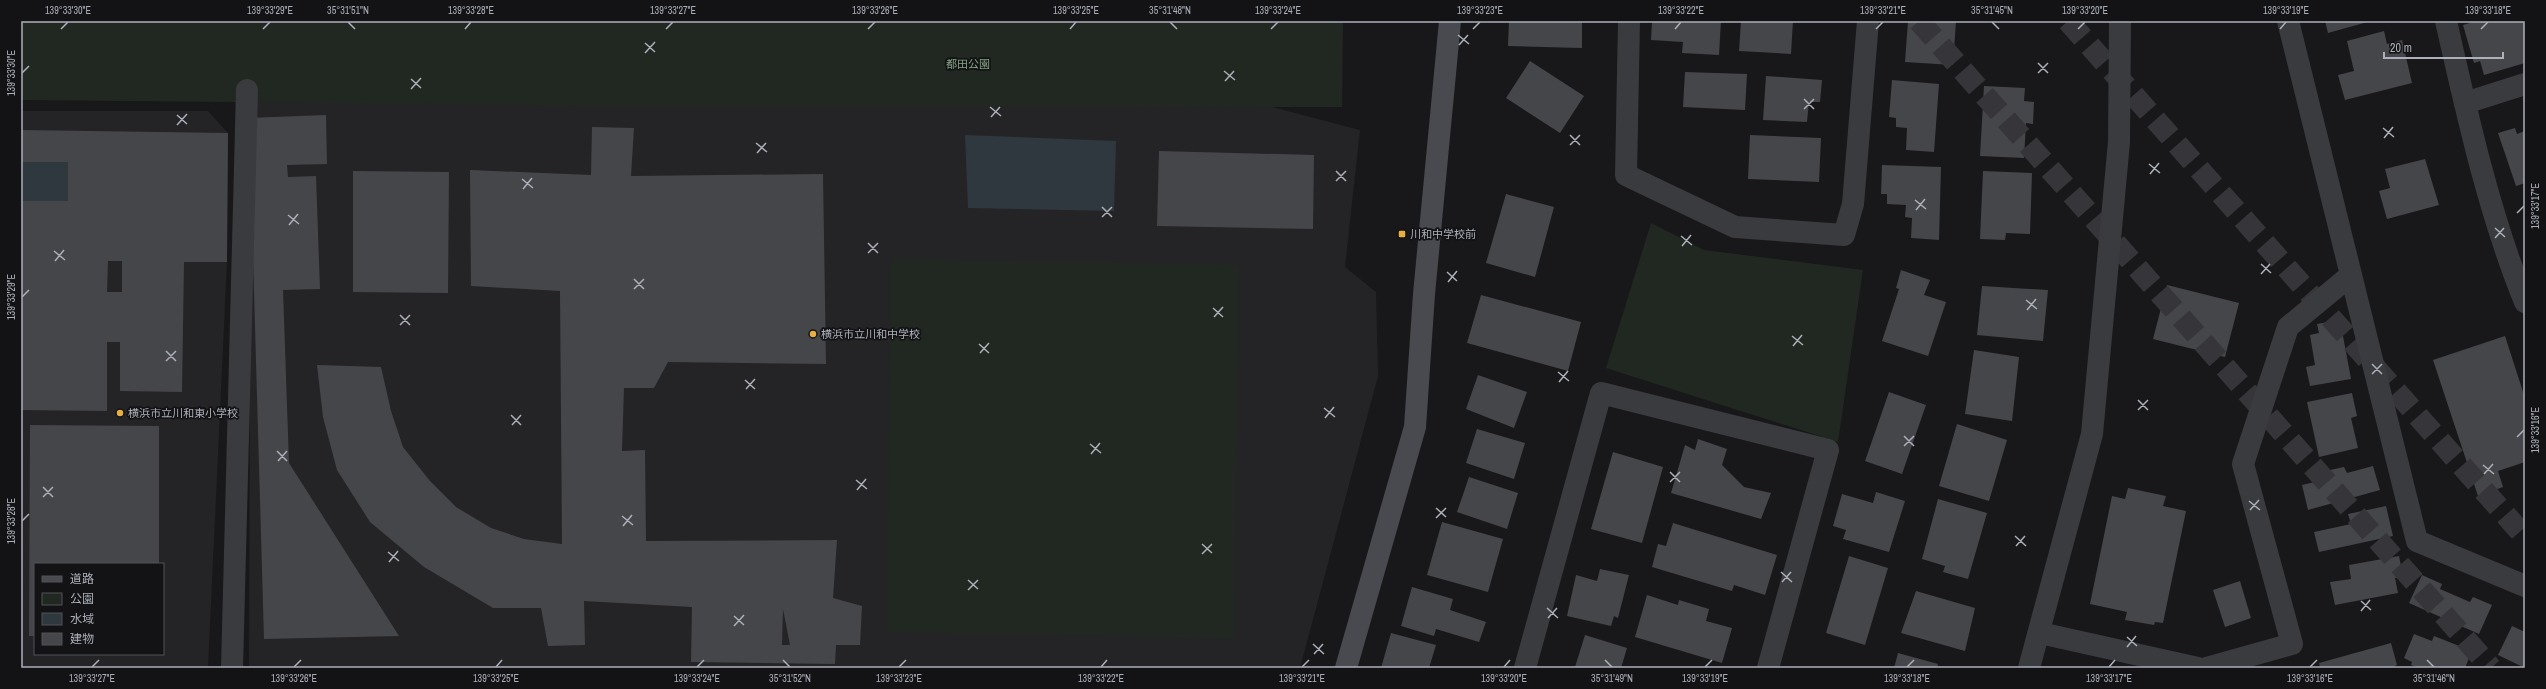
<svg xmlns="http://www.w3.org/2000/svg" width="2546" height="689" font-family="'Archivo Narrow','Noto Sans JP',sans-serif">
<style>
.built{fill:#242427;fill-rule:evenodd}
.green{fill:#212821}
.water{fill:#2f383e}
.building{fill:#45464a;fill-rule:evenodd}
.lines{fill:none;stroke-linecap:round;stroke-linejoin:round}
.highway-tunnel{stroke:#36363a;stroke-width:22;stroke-dasharray:22 11;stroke-linecap:butt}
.lane{stroke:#3a3b3f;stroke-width:22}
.street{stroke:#3a3b3f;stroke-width:22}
.secondary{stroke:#484a4f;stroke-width:22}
.ticks{fill:none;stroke:#acb0b9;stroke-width:1.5}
.poi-dot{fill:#e8ad43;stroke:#131315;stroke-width:1.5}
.labels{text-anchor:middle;stroke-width:3.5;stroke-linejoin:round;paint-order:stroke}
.park-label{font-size:11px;fill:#84a385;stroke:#131315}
.poi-label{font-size:11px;fill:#acb0b9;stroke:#131315;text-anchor:start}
.neatline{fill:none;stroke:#acb0b9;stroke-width:1.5}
.ticks-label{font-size:10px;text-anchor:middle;fill:#acb0b9}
</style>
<rect width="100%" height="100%" fill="#18181a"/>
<path class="built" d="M 1188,85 L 1360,130 L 1345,267 L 1376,292 L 1378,376 L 1300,668 L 249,668 L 251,102 Z
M 21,111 L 208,111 L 228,133 L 227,262 L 208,668 L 21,668 ZM 35,564 L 163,564 L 163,654 L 35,654 Z"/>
<path class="green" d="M 21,21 L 1343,21 L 1342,107 L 652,106 L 21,100 Z
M 1651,223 L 1704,250 L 1863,270 L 1838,442 L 1606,368 Z
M 891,259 L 1238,265 L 1234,638 L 887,632 Z"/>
<path class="water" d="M 965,135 L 1116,141 L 1114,211 L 968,208 Z
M 21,162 L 68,162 L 68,201 L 21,201 Z"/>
<path class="building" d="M 1509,21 L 1582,21 L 1582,48 L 1508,46 Z
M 1652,21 L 1721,21 L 1719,55 L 1682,53 L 1683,42 L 1651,40 Z
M 1741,21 L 1793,21 L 1791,54 L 1739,51 Z
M 1908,21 L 1956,21 L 1953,65 L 1905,62 Z
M 2325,21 L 2371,21 L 2328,33 Z
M 2476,21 L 2524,21 L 2525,63 L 2484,75 L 2480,61 L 2474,63 L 2463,25 Z
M 2384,31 L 2387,44 L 2402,40 L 2412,83 L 2345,100 L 2338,75 L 2354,71 L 2347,41 Z
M 1530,61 L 1584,96 L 1560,133 L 1506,98 Z
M 1685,72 L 1747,74 L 1745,110 L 1683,107 Z
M 1766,76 L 1822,80 L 1820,102 L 1809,102 L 1807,122 L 1763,120 Z
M 1892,80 L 1939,84 L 1934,152 L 1906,150 L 1907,128 L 1896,127 L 1896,118 L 1889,117 Z
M 1984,86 L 2025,88 L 2024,101 L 2034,102 L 2033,124 L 2026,123 L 2024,158 L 1980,156 Z
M 326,115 L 327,164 L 287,165 L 288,177 L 316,176 L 320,289 L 283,290 L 289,463 L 399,636 L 264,639 L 249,118 Z
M 592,127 L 634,128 L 631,176 L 823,174 L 826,364 L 668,362 L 654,388 L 624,388 L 622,451 L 645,450 L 646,541 L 837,540 L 833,598 L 862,606 L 860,645 L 836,645 L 835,664 L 691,662 L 692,607 L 584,601 L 585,645 L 548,646 L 541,608 L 493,608 L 424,567 L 370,522 L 337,470 L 323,417 L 317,365 L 381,367 L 391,411 L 403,447 L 430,481 L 456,507 L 491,528 L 524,539 L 562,544 L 560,291 L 471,286 L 470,170 L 591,175 ZM 783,609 L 790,645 L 782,645 Z
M 2515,128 L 2517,134 L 2525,131 L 2525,183 L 2516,186 L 2498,133 Z
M 21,130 L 228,133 L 227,262 L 184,262 L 182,392 L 120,391 L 120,342 L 107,342 L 107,411 L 21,410 L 21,201 L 68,201 L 68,162 L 21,162 ZM 108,261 L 122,261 L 122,292 L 107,292 Z
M 1750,135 L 1821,138 L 1819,182 L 1748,179 Z
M 1159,151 L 1314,155 L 1313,229 L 1157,226 Z
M 2425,159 L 2439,205 L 2387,219 L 2379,191 L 2390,188 L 2385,169 Z
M 1882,165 L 1941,167 L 1939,240 L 1911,238 L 1912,218 L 1905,217 L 1906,205 L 1887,204 L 1887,194 L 1881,194 Z
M 353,171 L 449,172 L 448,293 L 353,292 Z
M 1983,171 L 2032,173 L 2030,234 L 2006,233 L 2005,240 L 1980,239 Z
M 1506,194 L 1554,207 L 1535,277 L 1486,263 Z
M 1901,270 L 1930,280 L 1924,295 L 1946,302 L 1928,356 L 1882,341 L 1899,289 L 1896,288 Z
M 2167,285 L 2239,303 L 2225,357 L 2153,339 Z
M 1982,286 L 2048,290 L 2043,341 L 1977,335 Z
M 1481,295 L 1581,322 L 1568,371 L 1467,343 Z
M 2340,320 L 2351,379 L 2310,386 L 2306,367 L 2315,365 L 2310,335 L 2319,333 L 2317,324 Z
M 2505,336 L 2525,398 L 2525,462 L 2498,471 L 2503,487 L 2478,496 L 2433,360 Z
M 1974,350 L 2019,357 L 2012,421 L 1965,414 Z
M 1478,375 L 1527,392 L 1514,428 L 1466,409 Z
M 1889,392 L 1926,405 L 1902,474 L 1865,461 Z
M 2352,393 L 2357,416 L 2351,418 L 2358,448 L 2319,457 L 2307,402 Z
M 1957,424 L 2007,440 L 1989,501 L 1939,486 Z
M 30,425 L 159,426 L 159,564 L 35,564 L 35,636 L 29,636 Z
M 1477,429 L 1525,443 L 1514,479 L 1466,463 Z
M 1698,439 L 1727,449 L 1722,465 L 1744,487 L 1771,493 L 1761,519 L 1671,493 L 1685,445 L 1695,450 Z
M 1613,452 L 1663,467 L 1642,543 L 1591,529 Z
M 2373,466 L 2380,490 L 2308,510 L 2302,485 L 2332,478 L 2330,470 L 2344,467 L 2347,473 Z
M 1469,477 L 1518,493 L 1507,529 L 1457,512 Z
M 2128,488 L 2166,496 L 2163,506 L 2186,511 L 2163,623 L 2155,622 L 2154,625 L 2125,620 L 2127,612 L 2090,604 L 2112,496 L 2125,499 Z
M 1876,492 L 1905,501 L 1889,552 L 1843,539 L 1846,530 L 1833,526 L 1842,494 L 1873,503 Z
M 1938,499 L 1987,513 L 1968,579 L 1943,572 L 1945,566 L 1922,559 Z
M 2386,506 L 2393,536 L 2319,552 L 2314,532 L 2351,524 L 2348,514 Z
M 1442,522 L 1503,539 L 1488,592 L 1427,575 Z
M 1673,523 L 1777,555 L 1765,595 L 1734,585 L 1732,591 L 1652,567 L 1658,544 L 1666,546 Z
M 1849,556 L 1888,568 L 1865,645 L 1826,633 Z
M 2399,556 L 2403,576 L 2395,578 L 2398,593 L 2335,605 L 2330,582 L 2351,579 L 2349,565 Z
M 1600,569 L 1629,575 L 1618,618 L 1614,616 L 1611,626 L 1567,616 L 1576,575 L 1597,581 Z
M 2422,575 L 2442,584 L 2440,589 L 2470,602 L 2473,597 L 2492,605 L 2479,634 L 2409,603 Z
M 2240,581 L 2251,618 L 2225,627 L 2213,590 Z
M 1412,587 L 1453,599 L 1450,610 L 1486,622 L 1479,642 L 1436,629 L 1434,636 L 1401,626 Z
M 1916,591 L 1975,608 L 1965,651 L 1901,633 Z
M 1647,595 L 1678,605 L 1679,600 L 1709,609 L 1706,621 L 1732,628 L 1722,663 L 1635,637 Z
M 2512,626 L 2525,632 L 2525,668 L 2498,655 Z
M 1391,633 L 1436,645 L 1429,668 L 1381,668 Z
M 2414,634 L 2432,641 L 2434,636 L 2472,651 L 2465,668 L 2419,668 L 2411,665 L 2412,662 L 2404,658 Z
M 1585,635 L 1627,648 L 1621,668 L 1575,667 Z
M 2391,643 L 2397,665 L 2391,668 L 2320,668 L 2319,663 Z
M 1898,653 L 1938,664 L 1937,668 L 1894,668 Z"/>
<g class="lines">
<path class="highway-tunnel" d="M 1919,21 L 2491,668
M 2068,21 L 2525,537"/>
<path class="lane" d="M 2465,103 L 2525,84"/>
<path class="street" d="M 1629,21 L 1626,175 L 1735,227 L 1844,235 L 1853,204 L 1868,21
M 2288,21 L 2417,541 L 2525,586
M 2446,21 C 2467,114 2489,214 2525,302
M 2040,633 L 2198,668
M 232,668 L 247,90
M 1525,668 L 1601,393 L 1828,450 L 1768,668
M 2029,668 L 2092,434 L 2119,142 L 2120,21
M 2206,668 L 2292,644 L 2243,464 L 2288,327 L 2351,275"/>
<path class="secondary" d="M 1346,668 L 1415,427 L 1424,294 L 1450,21"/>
</g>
<path class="ticks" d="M 348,22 L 355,29M 1170,22 L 1177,29M 1992,22 L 1999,29M 61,29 L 68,22M 263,29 L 270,22M 465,29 L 471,22M 666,29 L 673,22M 868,29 L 875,22M 1070,29 L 1076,22M 1271,29 L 1278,22M 1473,29 L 1480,22M 1675,29 L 1681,22M 1876,29 L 1883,22M 2078,29 L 2085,22M 2280,29 L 2286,22M 2481,29 L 2488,22M 1458,35 L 1469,44M 645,43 L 655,52M 1459,45 L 1468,35M 645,53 L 655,42M 2038,63 L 2048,73M 1224,71 L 1235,80M 22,73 L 29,66M 2038,73 L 2048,63M 411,79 L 421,88M 1225,81 L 1234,71M 411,89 L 421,78M 1804,99 L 1814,109M 990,107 L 1001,116M 1804,109 L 1814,99M 177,115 L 187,124M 991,117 L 1000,107M 177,125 L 187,114M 2383,128 L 2394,137M 1570,135 L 1580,145M 2384,138 L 2393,127M 756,143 L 767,152M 1570,145 L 1580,135M 757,153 L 766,143M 2149,164 L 2160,173M 1336,171 L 1346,181M 2150,174 L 2159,163M 522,179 L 533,188M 1336,181 L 1346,171M 523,189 L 532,178M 1915,200 L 1926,209M 1102,207 L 1112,217M 1916,210 L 1925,199M 2517,213 L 2524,206M 288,215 L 299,224M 1102,217 L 1112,207M 289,225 L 298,214M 2495,228 L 2505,237M 1681,236 L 1692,245M 2495,238 L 2504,228M 868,243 L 878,253M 1682,246 L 1691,235M 54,251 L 65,260M 868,253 L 878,243M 55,261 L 64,250M 2261,264 L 2271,273M 1447,272 L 1457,281M 2261,274 L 2270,264M 634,279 L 644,289M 1448,282 L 1457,271M 634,289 L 644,279M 22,297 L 29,290M 2026,300 L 2037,309M 1213,308 L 1223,317M 2027,310 L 2036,299M 400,315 L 410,325M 1214,317 L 1223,307M 400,325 L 410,315M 1792,336 L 1803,345M 979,344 L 989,353M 1793,346 L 1802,335M 166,351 L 176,361M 980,353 L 989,343M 166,361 L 176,351M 2372,364 L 2382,374M 1558,372 L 1569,381M 2372,374 L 2382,364M 745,380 L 755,389M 1559,382 L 1568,371M 746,389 L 755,379M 2138,400 L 2148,410M 1324,408 L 1335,417M 2138,410 L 2148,400M 511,415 L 521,425M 1325,418 L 1334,407M 512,425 L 521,415M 1904,436 L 1914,446M 2517,437 L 2524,430M 1090,444 L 1101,453M 1904,446 L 1914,436M 277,451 L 287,461M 1091,454 L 1100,443M 278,461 L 287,451M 2483,465 L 2494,474M 1670,472 L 1680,482M 2484,474 L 2493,464M 856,480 L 867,489M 1670,482 L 1680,472M 43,487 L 53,497M 857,490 L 866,479M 43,497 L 53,487M 2249,501 L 2260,510M 1436,508 L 1446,517M 2250,510 L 2259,500M 622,516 L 633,525M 1436,518 L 1446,508M 22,521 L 29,514M 623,526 L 632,515M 2015,536 L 2026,546M 1202,544 L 1212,553M 2016,546 L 2025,536M 388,552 L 399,561M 1202,554 L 1212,544M 389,562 L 398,551M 1781,572 L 1792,582M 968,580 L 978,589M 1782,582 L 1791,572M 968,590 L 978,580M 2361,601 L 2371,610M 1547,608 L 1558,618M 2361,611 L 2370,600M 734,616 L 744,625M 1548,618 L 1557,608M 734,626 L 744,615M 2127,637 L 2137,646M 1313,644 L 1324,654M 2127,647 L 2136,636M 1314,654 L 1323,644M 783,660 L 790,667M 1605,660 L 1612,667M 2427,660 L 2434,667M 92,667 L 99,660M 294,667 L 301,660M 496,667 L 502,660M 697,667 L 704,660M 899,667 L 906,660M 1101,667 L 1107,660M 1302,667 L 1309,660M 1504,667 L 1510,660M 1705,667 L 1712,660M 1907,667 L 1914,660M 2109,667 L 2115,660M 2310,667 L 2317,660"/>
<g class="poi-dot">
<rect x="1398" y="230" width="8" height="8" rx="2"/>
<circle cx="813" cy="334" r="4"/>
<circle cx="120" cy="413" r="4"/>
</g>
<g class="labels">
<g class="park-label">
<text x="968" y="68">都田公園</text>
</g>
<g class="poi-label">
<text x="1410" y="238">川和中学校前</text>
<text x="821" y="338">横浜市立川和中学校</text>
<text x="128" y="417">横浜市立川和東小学校</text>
</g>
</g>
<rect width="2546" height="689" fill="none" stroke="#131315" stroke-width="44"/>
<rect x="34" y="563" width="130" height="92" fill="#131315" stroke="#505257"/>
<rect x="42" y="576" width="20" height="6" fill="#484a4f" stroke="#505257"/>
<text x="70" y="583" font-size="12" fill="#acb0b9">道路</text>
<rect x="42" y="593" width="20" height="12" fill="#212821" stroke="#505257"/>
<text x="70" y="603" font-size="12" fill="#acb0b9">公園</text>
<rect x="42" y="613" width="20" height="12" fill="#2f383e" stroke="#505257"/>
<text x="70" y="623" font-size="12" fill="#acb0b9">水域</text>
<rect x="42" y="633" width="20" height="12" fill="#45464a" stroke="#505257"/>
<text x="70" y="643" font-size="12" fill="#acb0b9">建物</text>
<path d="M2384 52v6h119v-6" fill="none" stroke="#acb0b9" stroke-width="2"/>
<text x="2390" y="52" font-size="12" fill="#acb0b9" stroke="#131315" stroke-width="3" paint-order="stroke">20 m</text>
<rect x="22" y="22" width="2502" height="645" class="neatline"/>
<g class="ticks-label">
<text x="68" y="14">139°33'30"E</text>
<text x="270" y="14">139°33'29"E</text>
<text x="348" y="14">35°31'51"N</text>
<text x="471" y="14">139°33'28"E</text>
<text x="673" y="14">139°33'27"E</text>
<text x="875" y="14">139°33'26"E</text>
<text x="1076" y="14">139°33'25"E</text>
<text x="1170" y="14">35°31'48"N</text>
<text x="1278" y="14">139°33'24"E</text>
<text x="1480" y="14">139°33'23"E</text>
<text x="1681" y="14">139°33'22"E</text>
<text x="1883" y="14">139°33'21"E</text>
<text x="1992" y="14">35°31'45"N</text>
<text x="2085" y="14">139°33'20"E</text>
<text x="2286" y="14">139°33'19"E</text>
<text x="2488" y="14">139°33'18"E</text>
<text transform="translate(11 73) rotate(-90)" y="4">139°33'30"E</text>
<text transform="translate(2535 206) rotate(-90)" y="4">139°33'17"E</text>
<text transform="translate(11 297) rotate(-90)" y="4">139°33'29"E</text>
<text transform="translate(2535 430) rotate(-90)" y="4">139°33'16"E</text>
<text transform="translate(11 521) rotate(-90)" y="4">139°33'28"E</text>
<text x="92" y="682">139°33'27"E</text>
<text x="294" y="682">139°33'26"E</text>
<text x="496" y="682">139°33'25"E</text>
<text x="697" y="682">139°33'24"E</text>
<text x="790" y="682">35°31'52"N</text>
<text x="899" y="682">139°33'23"E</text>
<text x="1101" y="682">139°33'22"E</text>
<text x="1302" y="682">139°33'21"E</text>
<text x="1504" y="682">139°33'20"E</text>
<text x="1612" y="682">35°31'49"N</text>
<text x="1705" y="682">139°33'19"E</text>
<text x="1907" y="682">139°33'18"E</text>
<text x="2109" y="682">139°33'17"E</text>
<text x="2310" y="682">139°33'16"E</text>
<text x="2434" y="682">35°31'46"N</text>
</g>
</svg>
